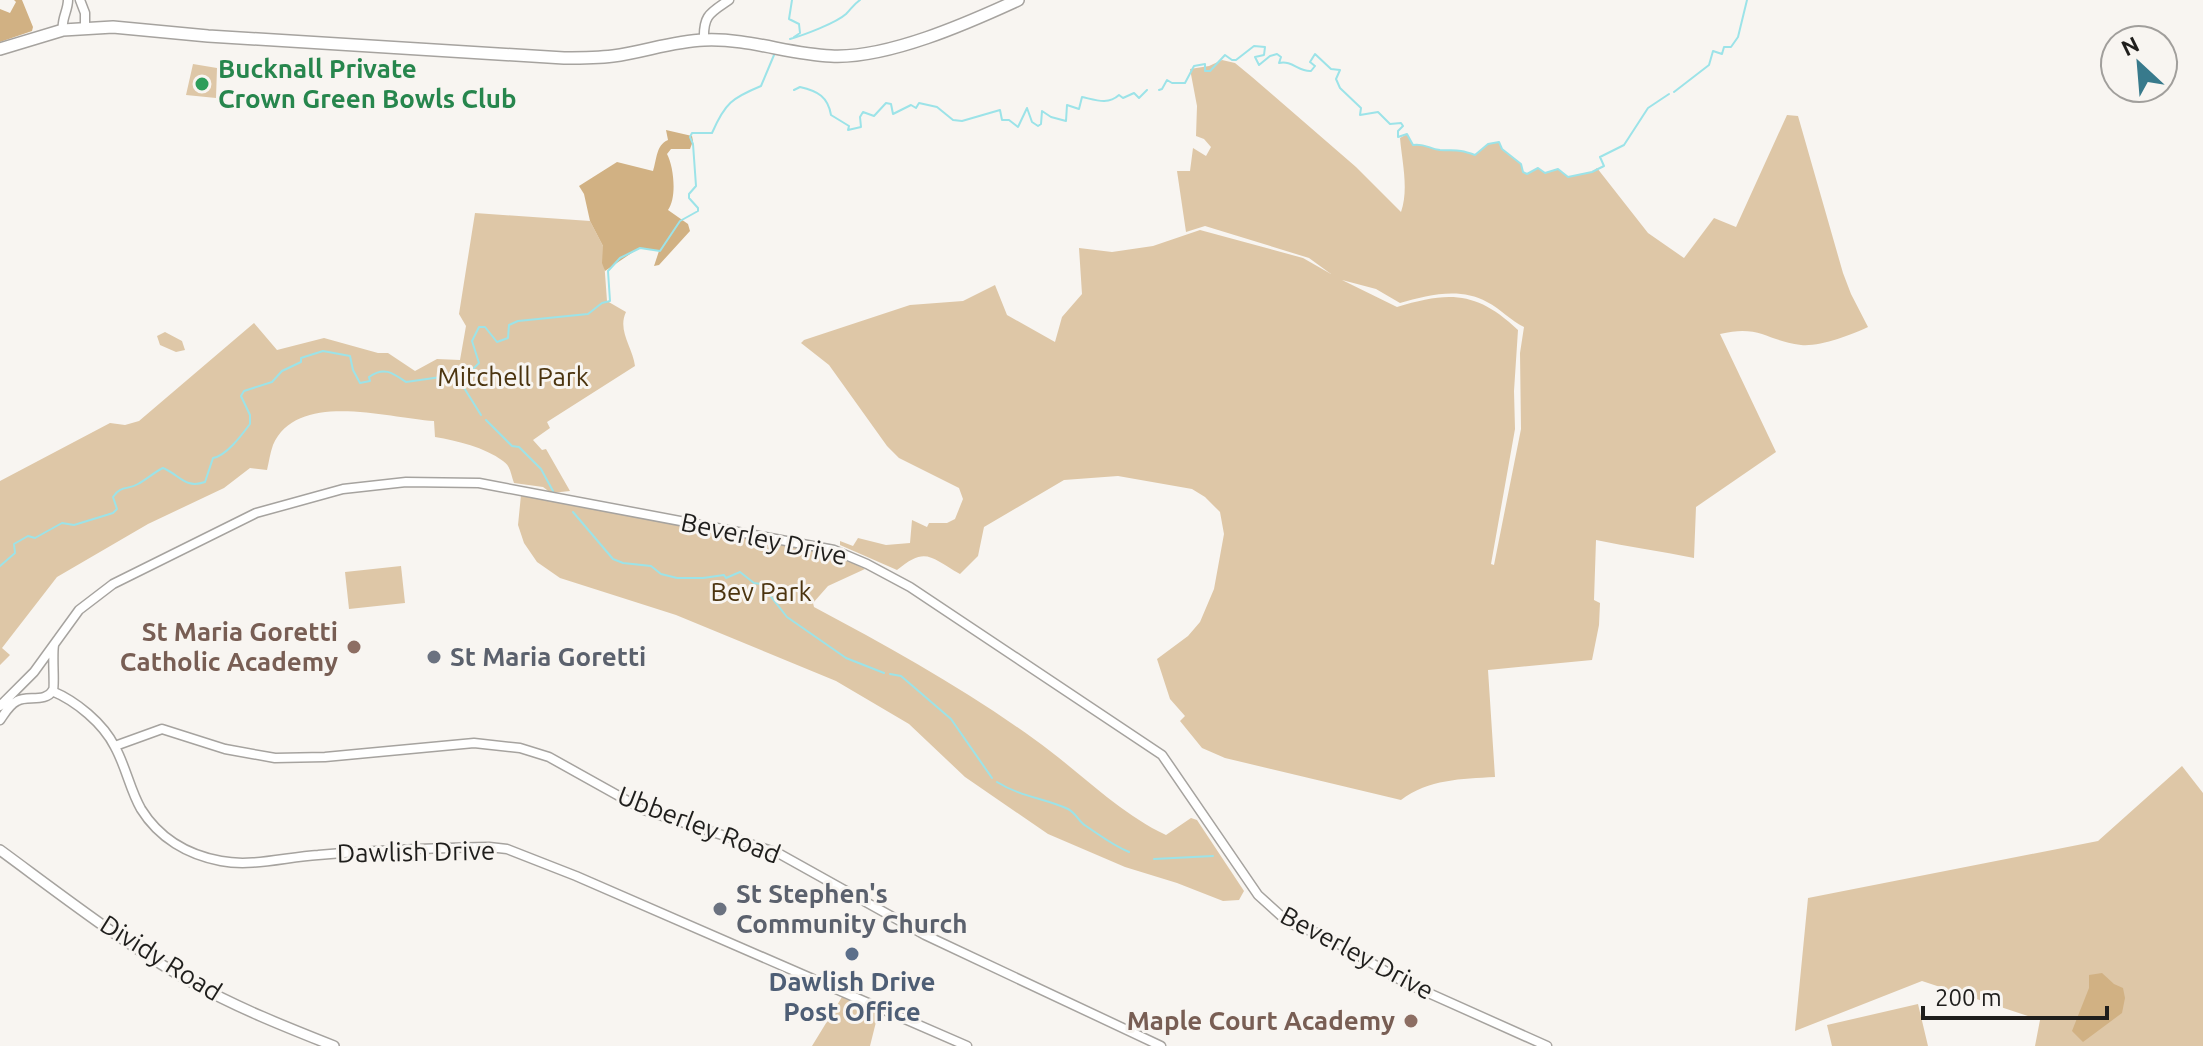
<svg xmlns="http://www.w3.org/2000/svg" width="2203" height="1046" font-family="Ubuntu,sans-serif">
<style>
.green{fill:#dec7a7;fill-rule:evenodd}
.forest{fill:#d1b183}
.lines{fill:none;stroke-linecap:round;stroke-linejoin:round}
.stream{stroke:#9ce3e8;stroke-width:2}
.secondary-casing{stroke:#a6a39f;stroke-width:11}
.primary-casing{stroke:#a6a39f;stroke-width:12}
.highway-casing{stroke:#a6a39f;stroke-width:14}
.secondary{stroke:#fff;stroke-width:8}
.primary{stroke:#fff;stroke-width:9}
.highway{stroke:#fff;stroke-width:11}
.leisure-dot{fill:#2e9e5b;stroke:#f8f5f1;stroke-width:3}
.education-dot{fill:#8d6e63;stroke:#f8f5f1;stroke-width:3}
.worship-dot{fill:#6b7280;stroke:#f8f5f1;stroke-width:3}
.service-dot{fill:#5c6f8a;stroke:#f8f5f1;stroke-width:3}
.labels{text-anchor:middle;stroke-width:6;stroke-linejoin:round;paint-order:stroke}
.leisure-label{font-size:26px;font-weight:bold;fill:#27864d;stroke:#f8f5f1;text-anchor:start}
.park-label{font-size:26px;fill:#4b340f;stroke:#f8f5f1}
.street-label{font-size:26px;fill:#1f1e1c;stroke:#f8f5f1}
.education-label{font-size:26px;font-weight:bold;fill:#785e54;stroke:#f8f5f1;text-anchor:end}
.worship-label{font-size:26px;font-weight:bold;fill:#5b616d;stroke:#f8f5f1;text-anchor:start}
.service-label{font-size:26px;font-weight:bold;fill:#4e5e75;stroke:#f8f5f1}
</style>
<rect width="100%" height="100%" fill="#f8f5f1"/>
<path class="green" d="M 1222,60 L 1235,63 L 1252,77 L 1356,167 L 1401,212 C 1409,189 1402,162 1400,138 L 1407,134 L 1413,145 C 1425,143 1429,149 1440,150 C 1457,151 1458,149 1475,155 L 1488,144 L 1499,142 L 1502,149 L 1521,164 L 1523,172 L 1527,174 L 1538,168 L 1545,173 L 1558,169 L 1568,177 L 1592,172 L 1597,168 L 1648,233 L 1684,258 L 1714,218 L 1736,227 L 1787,115 L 1798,116 L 1843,273 L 1851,294 L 1868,327 C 1851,335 1819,347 1801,345 C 1767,341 1760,324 1720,334 L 1776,452 L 1696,507 L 1694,558 C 1661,551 1628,547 1596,540 L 1594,600 L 1600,603 L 1599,625 L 1592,660 L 1488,670 L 1495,777 C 1461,779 1429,779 1401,800 L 1225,758 L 1202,748 L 1180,721 L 1185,716 L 1170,699 L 1157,659 L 1188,636 L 1200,622 L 1214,589 L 1224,534 L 1220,512 L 1205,497 L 1192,489 L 1118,476 L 1064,480 L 984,527 L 978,556 L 960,574 C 930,557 926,546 897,570 L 840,545 L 840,541 L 853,546 L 858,538 L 886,545 L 910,543 L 912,520 L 927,527 L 929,523 L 947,523 L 955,519 L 963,499 L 959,488 L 899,458 L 887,446 L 829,365 L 801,343 L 804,340 L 910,305 L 963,301 L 995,285 L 1007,315 L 1055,342 L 1062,317 L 1082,294 L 1079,248 L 1112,252 L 1153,246 L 1200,230 L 1303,258 L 1331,274 L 1309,258 L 1205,226 L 1186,232 L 1177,171 L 1190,171 L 1193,148 L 1206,156 L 1211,147 L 1204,139 L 1196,136 L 1197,106 L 1190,69 L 1209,66 ZM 1342,280 L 1376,289 L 1400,303 C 1428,295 1460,287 1487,302 C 1501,309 1511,321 1524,327 L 1520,353 L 1521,429 L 1494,565 L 1491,564 L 1515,429 L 1514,391 L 1518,330 C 1477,291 1449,291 1397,307 Z
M 193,64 L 217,68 L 216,98 L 186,95 Z
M 475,213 L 590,221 L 603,246 L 607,301 L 626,312 C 617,331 633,348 635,366 L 547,422 L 550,428 L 533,440 L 542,450 L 546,449 L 570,491 L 551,493 L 543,487 L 514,483 C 511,476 511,466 503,461 C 484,447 458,441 435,437 L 434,421 C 387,418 297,390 273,445 C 270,453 269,462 267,470 L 250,468 L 224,488 L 148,524 L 57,577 L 2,648 L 10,655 L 0,665 L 0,481 L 110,423 L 125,425 L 139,421 L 254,323 L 277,350 L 324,338 L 378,353 L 388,353 L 415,371 L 437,359 L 460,360 L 466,326 L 459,314 Z
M 165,332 L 182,341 L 185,350 L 176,352 L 160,345 L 157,336 Z
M 521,495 L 833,553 L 865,569 L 828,586 L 813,603 L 814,607 C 889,647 965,689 1034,739 C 1078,770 1117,812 1166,835 L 1191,818 L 1197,820 L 1244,891 L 1239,900 L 1223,901 L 1177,883 L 1125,867 L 1048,834 L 965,777 L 909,724 L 836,681 L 676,615 L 560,578 L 537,562 L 524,543 L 518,525 Z
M 401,566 L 405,603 L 349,609 L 345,572 Z
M 2182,766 L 2203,793 L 2203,1046 L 2035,1046 L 2040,1020 L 1922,981 L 1795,1031 L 1808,898 L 2098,841 Z
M 842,997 L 878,1014 L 870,1046 L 812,1046 Z
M 1918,1004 L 1928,1046 L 1832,1046 L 1827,1025 Z"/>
<path class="forest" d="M 14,0 L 22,0 L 33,27 L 32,31 L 0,42 L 0,9 L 10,13 L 16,2 Z
M 666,130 L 692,136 L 693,141 L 690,149 L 671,149 L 667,154 C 674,167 677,198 668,210 L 688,224 L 690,231 L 659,265 L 654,266 L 659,251 L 639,248 L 605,271 L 602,263 L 603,246 L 590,221 L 584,194 L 579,186 L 617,162 L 653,171 C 657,159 656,145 668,140 Z
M 2102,973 L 2114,984 L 2123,988 L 2125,998 L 2122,1013 L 2083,1042 L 2072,1031 L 2089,988 L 2089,975 Z"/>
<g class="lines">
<path class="stream" d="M 792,0 L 789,19 L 799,24 L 800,33 L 794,37
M 790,39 C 804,35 836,23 846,14 C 852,8 853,5 860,0
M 794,90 L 800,87 C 818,91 828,97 831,115 L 849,126 L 848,130 L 861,127 L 860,117 L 863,112 L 874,116 L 886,103 L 891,104 L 893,114 L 911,105 L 916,108 L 919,103 L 937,107 L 953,120 L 962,121 L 1000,110 L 1002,120 L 1009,120 L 1018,127 L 1027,108 L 1032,122 L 1038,126 L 1041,124 L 1042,111 L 1051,117 L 1066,121 L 1067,105 L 1079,109 L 1082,97 C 1096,100 1108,105 1119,95 L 1123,98 L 1134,93 L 1139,98 L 1147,90
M 1159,90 L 1162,89 L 1167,80 L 1172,83 L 1185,83 L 1194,66 L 1205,64 L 1205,71 L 1210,71 L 1225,55 L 1232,60 L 1236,60 L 1254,46 L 1265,47 L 1264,55 L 1255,57 L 1259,65 L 1270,56 L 1277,54 L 1281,57 L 1279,63 C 1292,60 1299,72 1311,71 L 1315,66 L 1310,62 L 1315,54 L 1331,69 L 1340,70 L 1336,79 L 1340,88 L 1361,108 L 1360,115 L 1378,112 L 1390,124 L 1401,123 L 1403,126 L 1398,131 L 1398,137 L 1407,134 L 1413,145 C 1425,143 1429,149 1440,150 C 1457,151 1458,149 1475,155 L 1488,144 L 1499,142 L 1502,149 L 1521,164 L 1523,172 L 1527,174 L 1538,168 L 1545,173 L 1558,169 L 1568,177 L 1592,172 L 1604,166 L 1600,157 L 1624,145 L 1648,108 L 1669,94
M 1674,92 L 1709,65 L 1713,51 L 1722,54 L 1724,47 L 1731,47 L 1738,37 L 1747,0
M 456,375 L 481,415
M 486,420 L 512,446 L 519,447 L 541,469 L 553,491
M 573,512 L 613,559 L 623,563 L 651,566 L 661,574 L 677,578 L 703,578 L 724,575 L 726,578 L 740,572 L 754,583 L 761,584 L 787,617 L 846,658 L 884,673
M 0,566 L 15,553 L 14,544 L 28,536 L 35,538 L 62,523 L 74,525 L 113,513 L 117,509 L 113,497 C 121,485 128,490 138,484 C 147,479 153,473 163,468 C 180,475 185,489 205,482 L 213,458 C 226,456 241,436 250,424 L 250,415 L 241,396 L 244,391 L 272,382 L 282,371 L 301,362 L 301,358 L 323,351 L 350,356 L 353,370 L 360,383 L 370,381 L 369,377 C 384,366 393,373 406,382 L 455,375 L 460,371 L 472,370 L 479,363 L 472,341 L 479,327 L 485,327 L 497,342 L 508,338 L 509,325 L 518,321 L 588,314 L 602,303 L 610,301 L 608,271 L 620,258 L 640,248 L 660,251 L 680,221 L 698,211 L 698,208 L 689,198 L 689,194 L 696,186 L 693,144 L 690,137 L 692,133 L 712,133 C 725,103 732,98 761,86 L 774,55
M 890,674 L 901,676 L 951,719 L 992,778
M 997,782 C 1021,797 1044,798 1068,809 C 1076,813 1079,822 1086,826 C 1101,836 1112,845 1129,852
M 1154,859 L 1213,856"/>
<g class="secondary-casing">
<path id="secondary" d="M 80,0 L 85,13 L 85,28
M 63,30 C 61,19 68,11 68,0
M 704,40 C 703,15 710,13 729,0
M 52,691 C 76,701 103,723 115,747 C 126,767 130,790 141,809 C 159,838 188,855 221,861 C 252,867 286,857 318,855 C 375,850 432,848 489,847 L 507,849 L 576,876 L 967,1046
M 0,706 L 34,672 L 79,610 L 113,584 L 256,513 L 343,489 L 406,482 L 479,483 L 834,550 L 867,564 L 910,587 L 1162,755 L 1258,895 L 1289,923 L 1325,936 L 1404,982 L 1547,1046
M 0,720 C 5,713 9,705 17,701 C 27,695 46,703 53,690 C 55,686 52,656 54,645
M 115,746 L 162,729 L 225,749 L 275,758 L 325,757 L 474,743 L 520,748 L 549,757 L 644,810 L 778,853 L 925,935 L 1161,1046"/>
</g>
<g class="primary-casing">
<path id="primary" d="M 0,850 C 60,894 128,947 193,983 C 238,1008 286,1027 334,1046"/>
</g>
<g class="highway-casing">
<path id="highway" d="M 0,49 L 63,30 L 113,27 L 208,36 L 564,58 C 581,58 597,58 613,56 C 644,52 673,41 704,40 C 748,38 788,54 831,56 C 887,59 968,23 1018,0"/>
</g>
<use href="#secondary" class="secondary"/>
<use href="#primary" class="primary"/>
<use href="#highway" class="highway"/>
</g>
<circle class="leisure-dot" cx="202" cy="84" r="8"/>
<g class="education-dot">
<circle cx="354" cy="647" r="8"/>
<circle cx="1411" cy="1021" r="8"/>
</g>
<g class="worship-dot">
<circle cx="434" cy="657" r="8"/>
<circle cx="720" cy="909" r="8"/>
</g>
<circle class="service-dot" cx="852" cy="954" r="8"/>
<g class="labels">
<g class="leisure-label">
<text x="218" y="78">Bucknall Private<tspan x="218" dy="30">Crown Green Bowls Club</tspan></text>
</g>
<g class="park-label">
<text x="513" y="386">Mitchell Park</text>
<text x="761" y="601">Bev Park</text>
</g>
<g class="street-label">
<text transform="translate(764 539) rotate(12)" y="9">Beverley Drive</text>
<text transform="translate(699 825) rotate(21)" y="9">Ubberley Road</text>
<text transform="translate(416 852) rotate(-1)" y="9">Dawlish Drive</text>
<text transform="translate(1357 953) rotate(28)" y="9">Beverley Drive</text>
<text transform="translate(161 958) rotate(32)" y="9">Dividy Road</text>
</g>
<g class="education-label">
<text x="338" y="641">St Maria Goretti<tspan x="338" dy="30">Catholic Academy</tspan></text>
<text x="1395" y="1030">Maple Court Academy</text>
</g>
<g class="worship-label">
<text x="450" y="666">St Maria Goretti</text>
<text x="736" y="903">St Stephen's<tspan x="736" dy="30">Community Church</tspan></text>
</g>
<g class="service-label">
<text x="852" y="991">Dawlish Drive<tspan x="852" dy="30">Post Office</tspan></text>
</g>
</g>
<g transform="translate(2139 64) rotate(334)"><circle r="38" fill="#f8f5f1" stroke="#a19f9c" stroke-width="2"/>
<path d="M0-6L14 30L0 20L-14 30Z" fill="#387a8c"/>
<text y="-12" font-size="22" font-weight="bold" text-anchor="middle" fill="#1f1e1c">N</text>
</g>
<path d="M1923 1006v12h184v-12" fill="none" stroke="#1f1e1c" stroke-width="4"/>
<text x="1935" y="1006" font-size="24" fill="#1f1e1c" stroke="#f8f5f1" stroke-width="6" paint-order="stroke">200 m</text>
</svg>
